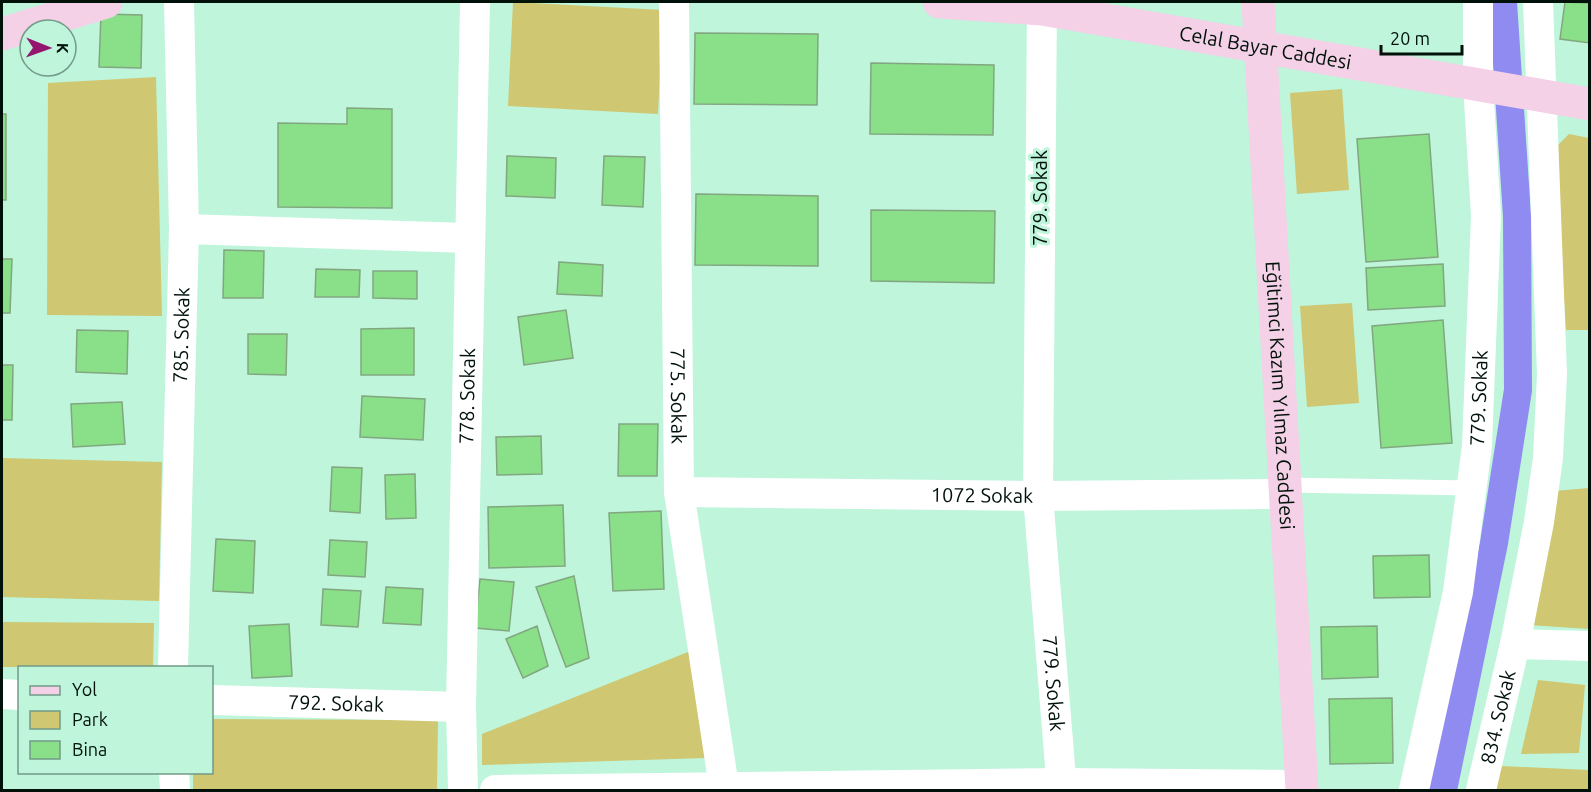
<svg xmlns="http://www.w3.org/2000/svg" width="1591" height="792" font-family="Ubuntu,sans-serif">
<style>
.green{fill:#cfc771}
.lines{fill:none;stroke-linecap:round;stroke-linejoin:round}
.canal{stroke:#908bf1;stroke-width:28}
.building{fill:#89e088;stroke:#82a680;stroke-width:1.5}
.lane{stroke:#fff;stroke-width:15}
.street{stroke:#fff;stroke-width:30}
.secondary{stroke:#f4d1e7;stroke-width:33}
.labels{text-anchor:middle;stroke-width:6;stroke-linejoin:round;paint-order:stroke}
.street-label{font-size:20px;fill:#001109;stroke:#bef5db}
</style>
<rect width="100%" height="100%" fill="#bef5db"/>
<path class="green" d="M 513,2 L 663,10 L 658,114 L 508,106 Z
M 156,77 L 162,316 L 47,315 L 48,83 Z
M 1342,89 L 1349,190 L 1297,194 L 1290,93 Z
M 1569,134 L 1589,138 L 1589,330 L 1566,330 L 1554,149 Z
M 1352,303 L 1359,403 L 1307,407 L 1300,306 Z
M 2,458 L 162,462 L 159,601 L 2,597 Z
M 1589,488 L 1589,629 L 1529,625 L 1554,491 Z
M 2,622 L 154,623 L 153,667 L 2,667 Z
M 693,650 L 706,758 L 482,765 L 482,734 Z
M 1538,680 L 1585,685 L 1579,753 L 1521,754 Z
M 212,719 L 438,720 L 437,790 L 193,790 L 193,773 L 212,772 Z
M 1501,766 L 1589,770 L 1589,790 L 1496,790 Z"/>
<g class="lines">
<path class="canal" d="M 1443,790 L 1494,543 L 1518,390 L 1517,216 L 1503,2"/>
</g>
<path class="building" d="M 1565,2 L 1590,3 L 1590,43 L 1560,39 Z
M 101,14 L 142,15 L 141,68 L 99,67 Z
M 695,33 L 818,34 L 817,105 L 694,104 Z
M 871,63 L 994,65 L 993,135 L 870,134 Z
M 347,108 L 392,109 L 392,208 L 278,207 L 278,123 L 347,124 Z
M 2,114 L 6,114 L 6,200 L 2,200 Z
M 1429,134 L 1438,257 L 1366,262 L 1357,139 Z
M 507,156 L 556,158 L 555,198 L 506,196 Z
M 604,156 L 645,157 L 643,207 L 602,205 Z
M 696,194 L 818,196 L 818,266 L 695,265 Z
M 871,210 L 995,211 L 994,283 L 871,281 Z
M 224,250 L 264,251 L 263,298 L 223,298 Z
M 2,259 L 12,259 L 10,313 L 2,313 Z
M 559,262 L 603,265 L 602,296 L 557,294 Z
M 1443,264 L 1445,306 L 1368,310 L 1366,268 Z
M 316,269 L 360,270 L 359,297 L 315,297 Z
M 373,271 L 417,271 L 417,299 L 373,298 Z
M 566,310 L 573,358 L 524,365 L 518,317 Z
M 1443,320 L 1452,443 L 1381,448 L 1372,326 Z
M 414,328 L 414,375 L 361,375 L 361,329 Z
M 77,330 L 128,331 L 127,374 L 76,372 Z
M 248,334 L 287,334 L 286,375 L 248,374 Z
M 2,365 L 13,365 L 12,420 L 2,420 Z
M 362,396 L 425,399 L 423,440 L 360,437 Z
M 122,402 L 125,444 L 73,447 L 71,404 Z
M 619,424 L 658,424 L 657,476 L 618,476 Z
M 541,436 L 542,474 L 497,475 L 496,437 Z
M 332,467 L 362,468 L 360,513 L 330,511 Z
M 415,474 L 416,518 L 386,519 L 385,475 Z
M 563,505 L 565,566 L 489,568 L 488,507 Z
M 661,511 L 664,589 L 613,591 L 609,513 Z
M 216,539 L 255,541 L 253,593 L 213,591 Z
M 330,540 L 367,542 L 365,577 L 328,575 Z
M 1429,555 L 1430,597 L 1374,598 L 1373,556 Z
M 574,576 L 589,658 L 566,667 L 536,587 Z
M 480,579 L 514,582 L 509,631 L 475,628 Z
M 386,587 L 423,589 L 421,625 L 383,623 Z
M 323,589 L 361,591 L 358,627 L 321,625 Z
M 289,624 L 292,676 L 252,678 L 249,626 Z
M 537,626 L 548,666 L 523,678 L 506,639 Z
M 1377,626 L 1378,677 L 1322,679 L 1321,627 Z
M 1392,698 L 1393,763 L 1330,764 L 1329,699 Z"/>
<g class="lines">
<path class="lane" d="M 1285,485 L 1472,488"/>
<g class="street">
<path id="s1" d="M 674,2 L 679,492 L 724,787"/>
<path id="s2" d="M 1042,2 L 1038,496 L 1062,790"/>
<path d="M 184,229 L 469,238"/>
<path id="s3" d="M 679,492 L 1038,496 L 1285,494"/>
<path d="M 1515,644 L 1590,646"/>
<path id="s4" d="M 173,668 L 184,229 L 179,2"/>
<path d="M 2,694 L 20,695"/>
<path id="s5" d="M 212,700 L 461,707"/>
<path d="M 174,772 L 175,790"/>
<path id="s6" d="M 463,790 L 461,707 L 475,2"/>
<path d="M 495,790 L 1062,783 L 1302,785"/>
<path id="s7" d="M 1414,790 L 1458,592 L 1477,446 L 1486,216 L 1478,84 L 1478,2"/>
<path id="s8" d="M 1481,790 L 1515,644 L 1539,522 L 1548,458 L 1552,374 L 1538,2"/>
</g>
<g class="secondary">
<path id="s9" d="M 939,2 L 1042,9 L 1590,104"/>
<path id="s10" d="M 1258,2 L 1302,790"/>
<path d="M 2,34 L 106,2"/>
</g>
</g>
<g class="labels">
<g class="street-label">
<text dy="7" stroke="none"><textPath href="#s9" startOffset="330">Celal Bayar Caddesi</textPath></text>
<text transform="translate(1040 198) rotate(-90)" y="7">779. Sokak</text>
<text dy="7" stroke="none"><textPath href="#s4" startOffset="333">785. Sokak</textPath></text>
<text dy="7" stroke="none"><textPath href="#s6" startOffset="394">778. Sokak</textPath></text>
<text dy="7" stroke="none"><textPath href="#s1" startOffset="394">775. Sokak</textPath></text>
<text dy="7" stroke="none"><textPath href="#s10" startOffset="394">Eğitimci Kazım Yılmaz Caddesi</textPath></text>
<text dy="7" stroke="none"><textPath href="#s7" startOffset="398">779. Sokak</textPath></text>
<text dy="7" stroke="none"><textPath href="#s3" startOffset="303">1072 Sokak</textPath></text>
<text dy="7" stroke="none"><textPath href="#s2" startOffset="682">779. Sokak</textPath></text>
<text dy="7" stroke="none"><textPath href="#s5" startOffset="124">792. Sokak</textPath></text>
<text dy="7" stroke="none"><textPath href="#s8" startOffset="75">834. Sokak</textPath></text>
</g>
</g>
<rect width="1591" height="792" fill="none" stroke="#001109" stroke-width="6"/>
<rect x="18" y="666" width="195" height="108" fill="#bef5db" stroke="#729a87" stroke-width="1.5"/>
<rect x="30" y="686" width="30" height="9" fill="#f4d1e7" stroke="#729a87" stroke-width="1.5"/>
<text x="72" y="696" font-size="18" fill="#001109">Yol</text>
<rect x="30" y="711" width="30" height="18" fill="#cfc771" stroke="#729a87" stroke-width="1.5"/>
<text x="72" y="726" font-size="18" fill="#001109">Park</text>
<rect x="30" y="741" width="30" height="18" fill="#89e088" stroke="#729a87" stroke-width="1.5"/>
<text x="72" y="756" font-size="18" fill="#001109">Bina</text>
<g transform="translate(48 48) rotate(91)"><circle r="28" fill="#bef5db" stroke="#729a87" stroke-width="1.5"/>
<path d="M0-4.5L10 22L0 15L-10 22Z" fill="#95166f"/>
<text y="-9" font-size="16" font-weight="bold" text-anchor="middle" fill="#001109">K</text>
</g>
<path d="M1381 45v9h81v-9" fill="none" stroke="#001109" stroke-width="3"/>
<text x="1390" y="45" font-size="18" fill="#001109" stroke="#bef5db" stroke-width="4.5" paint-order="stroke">20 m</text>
</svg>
